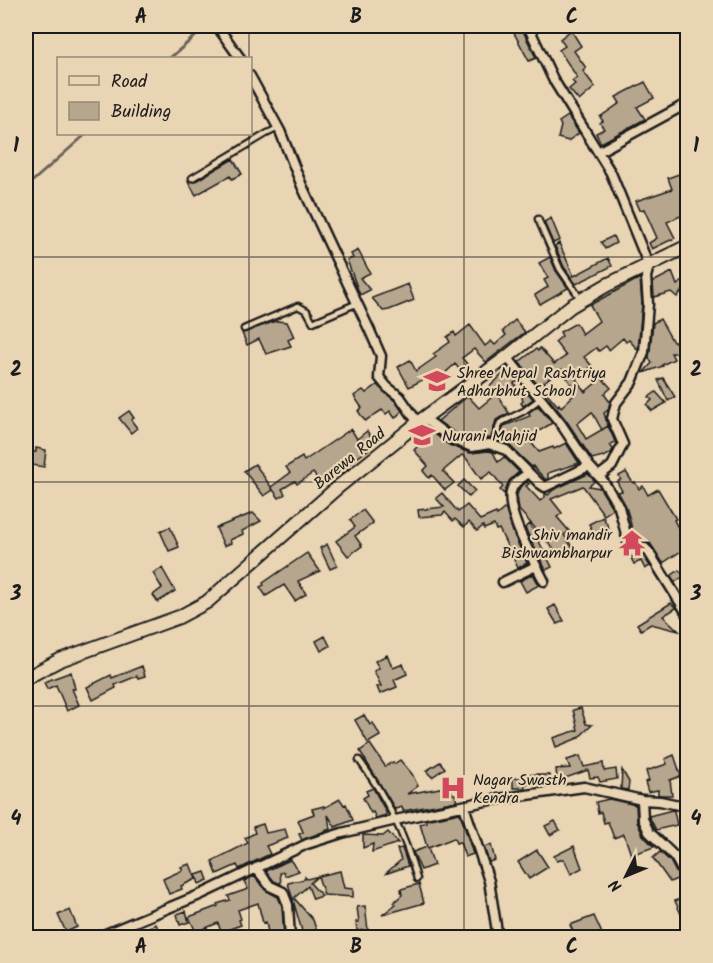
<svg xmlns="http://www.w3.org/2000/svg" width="713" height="963" font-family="Kalam,sans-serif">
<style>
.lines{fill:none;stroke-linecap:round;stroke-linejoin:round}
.stream{stroke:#6c6357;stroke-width:3}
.building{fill:#b6a68e;stroke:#1c1c1c;stroke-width:1.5;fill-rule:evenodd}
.lane-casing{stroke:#1c1c1c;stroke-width:9}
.street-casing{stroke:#1c1c1c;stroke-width:13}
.secondary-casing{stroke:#1c1c1c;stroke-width:16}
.lane{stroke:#e9d4b3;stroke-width:4.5}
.street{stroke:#e9d4b3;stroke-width:8}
.secondary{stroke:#e9d4b3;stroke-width:12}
.grid{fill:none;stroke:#1c1c1c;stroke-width:1.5;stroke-opacity:0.55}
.labels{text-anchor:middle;stroke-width:4.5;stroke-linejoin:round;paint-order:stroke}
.poi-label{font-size:16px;fill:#1c1c1c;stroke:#e9d4b3;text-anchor:start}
.street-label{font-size:16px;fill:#1c1c1c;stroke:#e9d4b3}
.neatline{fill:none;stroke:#1c1c1c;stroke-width:2}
.grid-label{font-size:20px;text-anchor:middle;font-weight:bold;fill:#1c1c1c}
</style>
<rect width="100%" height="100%" fill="#e9d4b3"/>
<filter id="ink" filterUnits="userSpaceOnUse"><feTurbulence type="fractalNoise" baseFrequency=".0167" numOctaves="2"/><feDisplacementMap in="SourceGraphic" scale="12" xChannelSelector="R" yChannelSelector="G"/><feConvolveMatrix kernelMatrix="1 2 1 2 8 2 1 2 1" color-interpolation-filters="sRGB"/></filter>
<g filter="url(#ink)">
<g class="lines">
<path class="stream" d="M 170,58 L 207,26
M 26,187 L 86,134"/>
</g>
<path class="building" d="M 522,29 L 536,58 L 529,61 L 514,33 Z
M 571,30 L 581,46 L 574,51 L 586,68 L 583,71 L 595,87 L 579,101 L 569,89 L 575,84 L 572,81 L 577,77 L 559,50 L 565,46 L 560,39 Z
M 645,82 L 654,98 L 637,107 L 645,119 L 601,143 L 596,133 L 604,129 L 600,123 L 603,121 L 600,117 L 620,103 L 616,97 Z
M 568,116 L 579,133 L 568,141 L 558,138 L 561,126 L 559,122 Z
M 233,159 L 242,174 L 232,179 L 230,176 L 196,195 L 188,181 L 194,182 Z
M 687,171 L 687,213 L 667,222 L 675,238 L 652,249 L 649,243 L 657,238 L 644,209 L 640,210 L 636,201 L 672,189 L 668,178 Z
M 551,218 L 560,240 L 553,243 L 544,222 Z
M 613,236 L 616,243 L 605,249 L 601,242 Z
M 559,243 L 574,276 L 608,258 L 612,266 L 576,284 L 564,267 L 555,246 Z
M 358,250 L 370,273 L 360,278 L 370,290 L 360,295 L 347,260 L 353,258 L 351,254 Z
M 550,257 L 556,271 L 568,288 L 540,304 L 535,295 L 548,287 L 544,280 L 548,278 L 539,263 Z
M 672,272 L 677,285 L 687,278 L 687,285 L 677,297 L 671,292 L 654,297 L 653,282 Z
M 640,278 L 642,304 L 638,350 L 629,340 L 626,342 L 623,338 L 609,350 L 606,346 L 599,351 L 596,348 L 584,357 L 592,366 L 576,379 L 585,392 L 602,378 L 611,388 L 604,394 L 610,402 L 608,410 L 604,413 L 608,426 L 602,430 L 592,412 L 577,424 L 586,439 L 608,426 L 613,437 L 615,442 L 610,445 L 613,449 L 611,453 L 604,457 L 603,456 L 592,459 L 566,420 L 519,362 L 536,349 L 538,351 L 540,348 L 554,364 L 566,356 L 555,342 L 562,336 L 560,332 L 576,323 L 582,334 L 599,321 L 590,305 ZM 561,369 L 571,384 L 568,387 L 574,395 L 561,407 L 559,404 L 558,406 L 547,393 L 551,390 L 544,382 Z
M 408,284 L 414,300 L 389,310 L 383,311 L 372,298 Z
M 660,319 L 673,342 L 678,342 L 679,353 L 671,353 L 674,359 L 662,365 L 663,366 L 643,373 L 652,363 L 649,358 L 653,323 Z
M 515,320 L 525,332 L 486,362 L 474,349 L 462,358 L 467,364 L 460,370 L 455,364 L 444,374 L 447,377 L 433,389 L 426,378 L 409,387 L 398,367 L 410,360 L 416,371 L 436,357 L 433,354 L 450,342 L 447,337 L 454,332 L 456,336 L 470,325 L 485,346 L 491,341 L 495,345 L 506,335 L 503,331 Z
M 276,321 L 287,322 L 294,337 L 288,340 L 291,346 L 266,354 L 259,339 L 247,345 L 242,333 Z
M 512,373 L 518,381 L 514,383 L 516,386 L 498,396 L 509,413 L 496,420 L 491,438 L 473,440 L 455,433 L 438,421 L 468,396 L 479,408 L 491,398 L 485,391 L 503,374 L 505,377 Z
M 663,378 L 675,397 L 668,401 L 658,380 Z
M 377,385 L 395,401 L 402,411 L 395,418 L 390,411 L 386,414 L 382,410 L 365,421 L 358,411 L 362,408 L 354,396 L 363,390 L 366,393 Z
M 656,392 L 666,403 L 652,411 L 647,405 L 652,400 L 649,397 Z
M 528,393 L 533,399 L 523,406 L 521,403 L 523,401 L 522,398 Z
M 538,406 L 552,423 L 536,433 L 537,437 L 529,440 L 539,452 L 553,447 L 554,449 L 566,443 L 579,463 L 548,473 L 548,478 L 546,480 L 533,466 L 532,467 L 500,437 L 504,426 L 530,416 L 528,413 Z
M 129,411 L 134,418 L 131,420 L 137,428 L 131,433 L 119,418 Z
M 351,429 L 357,439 L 367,431 L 374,441 L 367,446 L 369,449 L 346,466 L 348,469 L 341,474 L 339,471 L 320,482 L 313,473 L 297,484 L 295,481 L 282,489 L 285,494 L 279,498 L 271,487 L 273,490 L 264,496 L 244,471 L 255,464 L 271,487 L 290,473 L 286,467 L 302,457 L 304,461 Z
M 432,432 L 449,445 L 470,453 L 488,451 L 493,452 L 498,462 L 504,457 L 519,472 L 509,481 L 504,494 L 500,490 L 503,487 L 491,472 L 481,479 L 466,458 L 462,455 L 443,471 L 454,483 L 445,490 L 432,475 L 429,478 L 423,471 L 428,466 L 414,450 Z
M 36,448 L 46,450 L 44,467 L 26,464 L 27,452 L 36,452 Z
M 626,472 L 633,483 L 635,482 L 639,489 L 643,486 L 648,495 L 658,489 L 676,519 L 674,520 L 682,535 L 687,531 L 687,547 L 663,563 L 650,543 L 644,542 L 636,544 L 634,540 L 630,520 L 625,504 L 618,492 L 622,491 L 617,482 L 621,479 L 619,476 Z
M 588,474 L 595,481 L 589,486 L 600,488 L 613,509 L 604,515 L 583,486 L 551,499 L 562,513 L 557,517 L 569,531 L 564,535 L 573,548 L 560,556 L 519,510 L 517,495 L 520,487 L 527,482 L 529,484 L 526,486 L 540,501 L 545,497 L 545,493 L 548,495 L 553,490 Z
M 464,480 L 475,491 L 469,497 L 458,486 Z
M 442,493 L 458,512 L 467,505 L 480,520 L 496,513 L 497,515 L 505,508 L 514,535 L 527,563 L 518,568 L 499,529 L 496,530 L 494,525 L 484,529 L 483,526 L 477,531 L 469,522 L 464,527 L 455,519 L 453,521 L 445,512 L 442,515 L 419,517 L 418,510 L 444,507 L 436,498 Z
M 363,510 L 373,523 L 355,536 L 362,546 L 348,556 L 336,541 L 355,527 L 350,520 Z
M 253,513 L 261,521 L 242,531 L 243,534 L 230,540 L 231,543 L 224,546 L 216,528 Z
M 603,517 L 609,528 L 595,535 L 589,524 Z
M 530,524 L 552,567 L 546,570 L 525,528 Z
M 170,527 L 179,547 L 169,551 L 160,531 Z
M 327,544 L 337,566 L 330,569 L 320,548 Z
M 307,553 L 320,571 L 298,581 L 306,594 L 295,601 L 284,585 L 266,596 L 260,587 L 264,585 L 263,583 Z
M 643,555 L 650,566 L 645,569 L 641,561 L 634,564 L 631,558 Z
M 162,568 L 175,591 L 158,602 L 153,595 L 162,588 L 153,573 Z
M 679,570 L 684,576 L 675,582 L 671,576 Z
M 533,574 L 539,585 L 526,592 L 520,581 Z
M 671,603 L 676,608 L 663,616 L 679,631 L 651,624 L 641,630 L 637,624 Z
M 555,605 L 564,621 L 557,624 L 548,609 Z
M 325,636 L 330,646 L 321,651 L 316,641 Z
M 387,655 L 393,668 L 403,664 L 407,674 L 394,680 L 397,687 L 380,694 L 377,687 L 381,686 L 374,671 L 379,668 L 375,661 Z
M 142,666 L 145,676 L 138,678 L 137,676 L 115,685 L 116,688 L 93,700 L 87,687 L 111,675 L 112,678 Z
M 71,672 L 75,689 L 72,689 L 79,705 L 67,711 L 56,685 L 47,689 L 44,682 Z
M 581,708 L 586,724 L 592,725 L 578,738 L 556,747 L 553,738 L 578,730 L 573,710 Z
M 364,715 L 370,725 L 373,723 L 380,736 L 368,743 L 355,720 Z
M 370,744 L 385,766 L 393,762 L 394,764 L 400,760 L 412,774 L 418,786 L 407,794 L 451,786 L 452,794 L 455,794 L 457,801 L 403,811 L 402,807 L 395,809 L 360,751 Z
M 674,755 L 681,776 L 670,780 L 672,795 L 658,795 L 658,790 L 648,792 L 645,782 L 649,781 L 646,771 L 667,764 L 665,759 Z
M 580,756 L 584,767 L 603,763 L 604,771 L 616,769 L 617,779 L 600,782 L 598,777 L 590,778 L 588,770 L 557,781 L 556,769 L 570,768 L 567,760 Z
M 440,762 L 445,768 L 432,777 L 426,771 Z
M 622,770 L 629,782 L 628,790 L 621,789 Z
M 539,774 L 539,775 L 550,775 L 550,782 L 527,784 L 526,775 Z
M 513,778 L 524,778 L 525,788 L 513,788 Z
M 373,788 L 386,812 L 386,815 L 376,818 L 373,812 L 371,813 L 363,798 L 368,795 L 366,791 Z
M 340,799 L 344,805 L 346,804 L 353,820 L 335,827 L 328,815 L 330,829 L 302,840 L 299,834 L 303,832 L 298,820 L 314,814 L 312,809 L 324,806 L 324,808 Z
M 609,799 L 636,805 L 637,822 L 643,835 L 654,847 L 631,855 L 624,834 L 614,838 L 608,822 L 604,823 L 601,812 L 598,813 L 596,802 Z
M 672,810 L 674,811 L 677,825 L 656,830 L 649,816 Z
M 460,813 L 473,854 L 465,857 L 460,842 L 456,843 L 454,838 L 428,848 L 434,865 L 421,870 L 413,852 L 427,847 L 420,824 L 427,822 L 426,820 Z
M 555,821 L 560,830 L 550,835 L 545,826 Z
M 263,824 L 266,833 L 285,829 L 288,838 L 266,846 L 270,854 L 239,869 L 237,865 L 217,874 L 212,861 L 248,843 L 245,838 L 255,833 L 253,827 Z
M 388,832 L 398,843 L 372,852 L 373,844 L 363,848 L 363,835 L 383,836 Z
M 491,845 L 495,860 L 489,862 L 484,847 Z
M 574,846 L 582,868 L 571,874 L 564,859 L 557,861 L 554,856 Z
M 402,848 L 408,866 L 385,874 L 401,860 L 397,849 Z
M 537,850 L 548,867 L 529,879 L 518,862 Z
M 660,852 L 670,861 L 679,878 L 670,882 L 653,858 Z
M 290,860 L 299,871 L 285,876 L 284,872 L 280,873 L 281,884 L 274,881 L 266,871 Z
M 190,864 L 196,879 L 181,886 L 182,889 L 169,894 L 163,879 L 183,870 L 181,867 Z
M 340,871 L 344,888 L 353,889 L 353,897 L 324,895 L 318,876 L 310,883 L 322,896 L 313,899 L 308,886 L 294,898 L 313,920 L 319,938 L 304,938 L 288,883 L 305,879 L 305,877 L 307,879 Z
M 205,872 L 208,880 L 199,884 L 196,875 Z
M 254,876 L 265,890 L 278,897 L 282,906 L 284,938 L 269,938 L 266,922 L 263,923 L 258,903 L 238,910 L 241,919 L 239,920 L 241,925 L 221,932 L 218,923 L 196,932 L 189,917 L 218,906 L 217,904 L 230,900 L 228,896 L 248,889 L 244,881 Z
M 419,884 L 424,903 L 382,915 L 396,904 L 394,902 L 402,895 L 401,889 Z
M 687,896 L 687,927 L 675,901 Z
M 365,906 L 368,930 L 357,931 L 356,922 L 359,922 L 357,907 Z
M 70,910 L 77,927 L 66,932 L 58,915 Z
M 186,911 L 189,922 L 180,925 L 177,914 Z
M 594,916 L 604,938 L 576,938 L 570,925 Z
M 156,924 L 160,933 L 152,936 L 149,927 Z"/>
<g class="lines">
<g class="lane-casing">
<path id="lane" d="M 192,178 L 266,134 L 276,129 L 280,131
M 538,219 L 560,269 L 580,298
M 244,329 L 298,306 L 307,311 L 313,322 L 358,303
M 493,445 L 500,423 L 524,411 L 540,399
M 359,760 C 386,796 405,835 417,879"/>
</g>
<g class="street-casing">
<path id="street" d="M 217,26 L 240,58
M 528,26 L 553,79 L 611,173 L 649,266 L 646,277 L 648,304 L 644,352 L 632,382 L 616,403 L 612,419 L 623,444 L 612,466 L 599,476
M 250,76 L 280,131 L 302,186 L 370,331 L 381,356 L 379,377 L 387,387 L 400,397 L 418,423
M 598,152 L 688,103
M 507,357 L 561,424 L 589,466 L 603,481 L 619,507 L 628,542 L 633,552 L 645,548 L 648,551 L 688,615
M 424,418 L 452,439 L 472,447 L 489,444 L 506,450 L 539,483 L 545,487 L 589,466
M 528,473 C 524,477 517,480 514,485 C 499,504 535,562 544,581
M 503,582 L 536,566
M 642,800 L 643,819 L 649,832 L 675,857 L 688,881
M 464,806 L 489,881 L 498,938
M 256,868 L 270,886 L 283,892 L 288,905 L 290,938
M 96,938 L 202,894 L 307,844 L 342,833 L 400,819 L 491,800 L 584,787 L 642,800 L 660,801 L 688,807
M 362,938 L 366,936"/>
</g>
<g class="secondary-casing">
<path id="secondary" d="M 26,678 L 60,660 L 179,617 L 207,602 L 338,487 L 424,418 L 507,357 L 571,306 L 607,285 L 688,246"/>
</g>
<use href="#lane" class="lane"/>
<use href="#street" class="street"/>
<use href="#secondary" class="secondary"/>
</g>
</g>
<path class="grid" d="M 249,26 L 249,58M 464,26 L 464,938M 249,134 L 249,938M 26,257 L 688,257M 26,482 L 688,482M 26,706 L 688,706"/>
<defs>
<g id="school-bare" transform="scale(2.07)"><path d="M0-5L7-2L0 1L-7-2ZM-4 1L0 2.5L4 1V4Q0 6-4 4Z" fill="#d1495b" stroke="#e9d4b3" stroke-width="2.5" paint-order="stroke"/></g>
<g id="temple-bare" transform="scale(2.07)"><path d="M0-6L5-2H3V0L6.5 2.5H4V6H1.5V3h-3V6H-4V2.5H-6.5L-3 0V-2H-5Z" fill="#d1495b" stroke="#e9d4b3" stroke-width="2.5" paint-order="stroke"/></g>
<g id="hospital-bare" transform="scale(2.07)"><path d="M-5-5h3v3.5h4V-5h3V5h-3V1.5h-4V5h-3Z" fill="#d1495b" stroke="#e9d4b3" stroke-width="2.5" paint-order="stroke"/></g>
</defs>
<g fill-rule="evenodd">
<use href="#school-bare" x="437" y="381"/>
<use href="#school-bare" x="422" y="435"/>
<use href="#temple-bare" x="632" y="543"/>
<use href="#hospital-bare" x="453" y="788"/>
</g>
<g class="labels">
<g class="poi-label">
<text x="457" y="378">Shree Nepal Rashtriya<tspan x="457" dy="18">Adharbhut School</tspan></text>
<text x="442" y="441">Nurani Mahjid</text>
<text x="612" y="540" text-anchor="end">Shiv mandir<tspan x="612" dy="18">Bishwambharpur</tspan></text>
<text x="473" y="785">Nagar Swasth<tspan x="473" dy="18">Kendra</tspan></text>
</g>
<g class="street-label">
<text transform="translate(349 458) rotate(-39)" y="6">Barewa Road</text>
</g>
</g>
<rect width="713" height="963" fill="none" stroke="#e9d4b3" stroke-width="66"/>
<rect x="57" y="57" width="195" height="78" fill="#e9d4b3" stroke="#978a77" stroke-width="1.5"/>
<rect x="69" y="76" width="30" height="9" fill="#e9d4b3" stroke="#978a77" stroke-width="1.5"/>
<text x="111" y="87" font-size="18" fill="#1c1c1c">Road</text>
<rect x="69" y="102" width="30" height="18" fill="#b6a68e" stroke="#978a77" stroke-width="1.5"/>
<text x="111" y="117" font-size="18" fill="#1c1c1c">Building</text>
<g transform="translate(626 876) rotate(227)" stroke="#e9d4b3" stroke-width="4.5" paint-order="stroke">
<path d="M0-4.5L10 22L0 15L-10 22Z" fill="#1c1c1c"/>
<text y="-9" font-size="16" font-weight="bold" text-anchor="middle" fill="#1c1c1c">N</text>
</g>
<rect x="33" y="33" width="647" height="897" class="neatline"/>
<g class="grid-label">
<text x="141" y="23">A</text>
<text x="356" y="23">B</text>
<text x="572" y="23">C</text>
<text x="16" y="152">1</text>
<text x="696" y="152">1</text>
<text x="16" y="376">2</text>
<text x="696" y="376">2</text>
<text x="16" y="600">3</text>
<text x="696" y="600">3</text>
<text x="16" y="825">4</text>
<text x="696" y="825">4</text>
<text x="141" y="953">A</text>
<text x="356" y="953">B</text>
<text x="572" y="953">C</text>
</g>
</svg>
